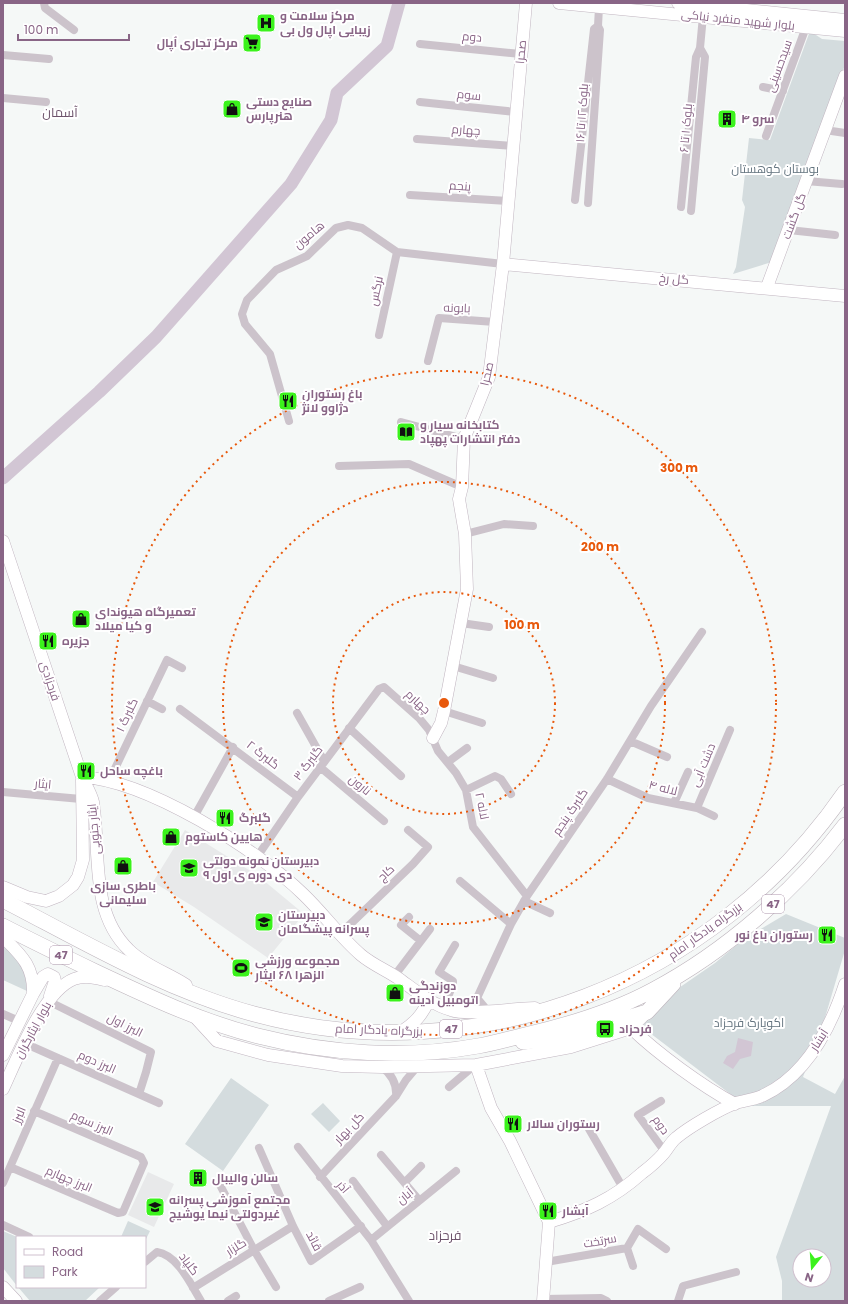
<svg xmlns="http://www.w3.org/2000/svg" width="848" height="1304" font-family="Poppins,Cairo,sans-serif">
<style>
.built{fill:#e8e9ea}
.green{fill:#d4dcde;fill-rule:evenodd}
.water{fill:#d2c6d4}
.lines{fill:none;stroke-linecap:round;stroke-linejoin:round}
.river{stroke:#d2c6d4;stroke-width:13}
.secondary-casing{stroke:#c1b5c0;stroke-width:13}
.highway-casing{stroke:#bdb4bc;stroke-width:16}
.street{stroke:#ccc3cb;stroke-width:8}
.secondary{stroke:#fff;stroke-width:12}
.highway{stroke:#fff;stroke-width:15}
.ring{fill:none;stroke:#e8590c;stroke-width:2;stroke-dasharray:2 4}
.labels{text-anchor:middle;stroke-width:4;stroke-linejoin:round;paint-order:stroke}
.shield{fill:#fff;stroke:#ac93aa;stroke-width:1}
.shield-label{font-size:11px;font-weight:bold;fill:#896586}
.poi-label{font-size:12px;font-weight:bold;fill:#896586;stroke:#fff;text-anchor:start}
.street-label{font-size:12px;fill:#896586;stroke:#fff}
.park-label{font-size:12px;fill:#64747f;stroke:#fff}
.neighbourhood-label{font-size:13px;fill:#6d536b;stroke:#fff}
.centre{fill:#e8590c;stroke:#fff;stroke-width:2}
.ring-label{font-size:12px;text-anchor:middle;font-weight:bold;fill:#e8590c;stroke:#fff;stroke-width:4;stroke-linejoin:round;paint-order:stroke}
</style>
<rect width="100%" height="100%" fill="#f5f8f7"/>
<path class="built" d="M 185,830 L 257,875 L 304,914 L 268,958 L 194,907 L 153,882 Z
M 148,1172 L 174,1184 L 154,1227 L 128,1215 Z"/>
<path class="green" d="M 810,31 L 822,39 L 845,41 L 845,65 L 772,262 L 733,274 L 736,267 L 745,207 L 742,200 L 749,138 L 770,140 Z
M 786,914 L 845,938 L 845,950 L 824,1021 L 803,1077 L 835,1094 L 845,1076 L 845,1301 L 782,1301 L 782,1281 L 776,1257 L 831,1106 L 746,1106 L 642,1027 L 656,1006 L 673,992 L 715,963 L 744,939 ZM 800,1256 L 824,1256 L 824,1280 L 800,1280 Z
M 3,941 L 18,955 L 29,985 L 27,991 L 3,980 Z
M 231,1078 L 269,1105 L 223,1171 L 185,1144 Z
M 323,1103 L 340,1121 L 329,1132 L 311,1114 Z
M 128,1221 L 150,1231 L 145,1241 L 145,1237 L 121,1237 Z
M 3,1231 L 17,1237 L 17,1286 L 3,1268 Z
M 18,1287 L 100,1287 L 85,1301 L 30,1301 Z"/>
<path class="water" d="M 738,1038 L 753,1042 L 751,1056 L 740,1059 L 733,1069 L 723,1063 L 727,1056 L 735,1052 Z"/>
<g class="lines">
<path class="river" d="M 3,478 L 99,392 L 156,337 L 291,184 L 331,120 L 337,93 L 387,46 L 399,3"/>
<g class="secondary-casing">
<path id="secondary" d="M 559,3 L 845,31
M 678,3 L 845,20
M 503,264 L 845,296
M 767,287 L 845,76
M 3,541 L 82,777 C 85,784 91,793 93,802 C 101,851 89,912 129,950 C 145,966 168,973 186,985
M 433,738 L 441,723 L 444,711 L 467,589 L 465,534 L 459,499 L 462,487 L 464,439 L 489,377 L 503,264 L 526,3
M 82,777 C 146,780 258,850 303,894 C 323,913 340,937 361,955 C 374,966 389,971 402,981 C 417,992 433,1005 451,1010 C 468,1016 514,1008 535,1008
M 3,887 L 27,897 L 46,901 L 59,896 L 73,885 L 78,877 L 83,860 L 82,780
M 3,937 C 21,955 34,966 33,994 L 3,1055
M 33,994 L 43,977 L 48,974 L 54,977 L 55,981 L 50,996
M 195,1017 L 217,1041 L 268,1055 L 342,1066 L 382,1067 L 476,1065 L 571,1047 L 631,1028 L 647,1012
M 631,1028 C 658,1054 702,1086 735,1104
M 401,1032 C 415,1023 422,1015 429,1000
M 476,1065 L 491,1108 L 510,1141 L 549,1222
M 3,1089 C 17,1059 43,991 74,979 C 84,975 95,978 105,980
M 549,1222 C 586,1211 613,1199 642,1173 C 650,1167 658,1160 664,1153 C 668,1148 671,1142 676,1138 C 689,1127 720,1109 736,1103 C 744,1101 754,1099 762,1096 C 806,1076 831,1027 845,984
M 3,1287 L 16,1301
M 543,1301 L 549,1222"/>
</g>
<g class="highway-casing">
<path id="highway" d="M 3,900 C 84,942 165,990 254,1014 C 478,1075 715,981 845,792
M 3,926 C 34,942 65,957 96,972 C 149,997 202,1022 258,1036 C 329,1054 406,1059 478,1046 C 495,1043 512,1038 529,1034 C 572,1024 614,1011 653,990 C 725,952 796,890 845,825
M 523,1042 L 564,1038 L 647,1012 L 673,984"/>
</g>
<path class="street" d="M 44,3 L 45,8 L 74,30
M 420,44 L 521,54
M 3,55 L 49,59
M 763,87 L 783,91
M 3,98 L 46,102
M 420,102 L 516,112
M 825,130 L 845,133
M 766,136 L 806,27
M 417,139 L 513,146
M 806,181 L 842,184
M 410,195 L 508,201
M 575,200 L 594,29 L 598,26
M 588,203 L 600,30 L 598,26 L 599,7
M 681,207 L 696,57 L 700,48 L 703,16
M 691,211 L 705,57 L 700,48
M 789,230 L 835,235
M 379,335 L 397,252
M 428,361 L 439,318 L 495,322
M 289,421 L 270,354 L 245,324 L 242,314 L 247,300 L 276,270 L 307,256 L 336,228 L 348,225 L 362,228 L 397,252 L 503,264
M 401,422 L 464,439
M 339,466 L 409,464 L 462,487
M 465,534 L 504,524 L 533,526
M 461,623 L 489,627
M 453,666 L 493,678
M 147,701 L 162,709
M 180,709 L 298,797
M 444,711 L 482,723
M 297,713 L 324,761
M 349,728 L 401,776
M 630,741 L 667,757
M 448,762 L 467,748
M 320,767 L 384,821
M 607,779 L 648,798 L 697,808 L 714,816
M 109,781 L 167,660 L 182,668
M 466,790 L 495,776 L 501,779 L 511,794
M 3,792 L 81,799
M 674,803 L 688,772
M 697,808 L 730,730
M 194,817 L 233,747
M 257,857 L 298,797 L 379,689 L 384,687 L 419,718 L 429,730 L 438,751 L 456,773 L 466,790 L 473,827 L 527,896
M 460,881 L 511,924
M 524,901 L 550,913
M 409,917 L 401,925 L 421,941
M 340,934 L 413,864 L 428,847 L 408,830
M 395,975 L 430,929
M 48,1001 L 151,1052 L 146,1072 L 139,1094
M 444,1007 L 453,984 L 453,981 L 439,972 L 455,945
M 487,1010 L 477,998 L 511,924 L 527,896 L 607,779 L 651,706 L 702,632
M 3,1014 L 19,1021
M 24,1043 L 159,1103
M 382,1067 C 391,1074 397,1084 396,1096
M 449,1087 L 475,1065
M 661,1101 L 638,1115 L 665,1152
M 589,1129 L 623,1188
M 298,1147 L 371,1240 L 409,1301
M 259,1148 L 293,1226 L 311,1261 L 361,1226
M 381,1155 L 419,1200
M 10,1167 L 118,1213 L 123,1212 L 144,1163 L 141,1157 L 34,1111
M 320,1177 L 396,1096 L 406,1080 L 417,1067
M 353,1181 L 387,1226
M 405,1182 L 421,1166
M 3,1183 L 58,1058
M 220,1185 L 254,1250 L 276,1287
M 3,1225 L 29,1237
M 371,1240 L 456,1171
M 627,1248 L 633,1266
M 145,1262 L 157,1252 C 178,1255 191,1285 201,1301
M 546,1262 L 627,1248 L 638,1229 L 666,1249
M 193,1288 L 293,1226
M 543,1299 L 601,1298 L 607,1301
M 100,1301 L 116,1287
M 228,1301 L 236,1296
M 329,1301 L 360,1287
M 678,1301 L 683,1286 L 736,1272"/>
<use href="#secondary" class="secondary"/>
<use href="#highway" class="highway"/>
</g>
<g class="ring">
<circle cx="444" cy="703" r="111"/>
<circle cx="444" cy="703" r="221"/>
<circle cx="444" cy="703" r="332"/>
</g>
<defs>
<g id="hospital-square" transform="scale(1)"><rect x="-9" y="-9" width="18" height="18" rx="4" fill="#3bf21c" stroke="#fff"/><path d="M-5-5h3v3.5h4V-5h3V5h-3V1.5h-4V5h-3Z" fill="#111"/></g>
<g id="supermarket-square" transform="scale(1)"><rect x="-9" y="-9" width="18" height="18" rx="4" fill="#3bf21c" stroke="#fff"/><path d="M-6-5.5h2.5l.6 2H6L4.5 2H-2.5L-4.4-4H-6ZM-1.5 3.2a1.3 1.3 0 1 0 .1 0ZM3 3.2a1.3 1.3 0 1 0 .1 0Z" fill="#111"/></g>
<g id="shop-square" transform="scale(1)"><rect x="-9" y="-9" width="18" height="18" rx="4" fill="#3bf21c" stroke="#fff"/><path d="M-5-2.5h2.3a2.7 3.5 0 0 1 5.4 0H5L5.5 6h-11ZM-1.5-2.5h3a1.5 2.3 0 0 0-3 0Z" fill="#111"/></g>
<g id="building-square" transform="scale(1)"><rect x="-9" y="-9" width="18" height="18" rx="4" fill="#3bf21c" stroke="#fff"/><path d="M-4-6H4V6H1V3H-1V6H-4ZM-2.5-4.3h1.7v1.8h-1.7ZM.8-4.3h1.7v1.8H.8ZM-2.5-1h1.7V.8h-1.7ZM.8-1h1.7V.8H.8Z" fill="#111"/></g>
<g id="restaurant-square" transform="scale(1)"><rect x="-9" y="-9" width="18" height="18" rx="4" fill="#3bf21c" stroke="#fff"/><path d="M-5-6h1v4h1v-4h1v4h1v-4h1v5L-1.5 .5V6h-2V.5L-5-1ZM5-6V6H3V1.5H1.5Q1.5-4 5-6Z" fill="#111"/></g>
<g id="library-square" transform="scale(1)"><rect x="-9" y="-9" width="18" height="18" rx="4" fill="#3bf21c" stroke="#fff"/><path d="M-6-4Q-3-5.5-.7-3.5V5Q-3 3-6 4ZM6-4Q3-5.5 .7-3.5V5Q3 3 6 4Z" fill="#111"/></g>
<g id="school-square" transform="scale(1)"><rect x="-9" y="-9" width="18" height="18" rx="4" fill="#3bf21c" stroke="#fff"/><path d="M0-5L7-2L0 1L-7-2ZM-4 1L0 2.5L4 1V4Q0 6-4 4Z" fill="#111"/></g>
<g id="stadium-square" transform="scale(1)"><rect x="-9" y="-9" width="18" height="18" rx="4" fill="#3bf21c" stroke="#fff"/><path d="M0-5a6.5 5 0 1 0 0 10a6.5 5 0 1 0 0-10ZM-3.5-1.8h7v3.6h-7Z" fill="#111"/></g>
<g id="bus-square" transform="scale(1)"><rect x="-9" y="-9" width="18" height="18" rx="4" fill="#3bf21c" stroke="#fff"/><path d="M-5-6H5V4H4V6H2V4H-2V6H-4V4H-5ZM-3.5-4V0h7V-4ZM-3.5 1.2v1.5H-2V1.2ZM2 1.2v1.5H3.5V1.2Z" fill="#111"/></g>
</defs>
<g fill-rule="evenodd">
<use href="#hospital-square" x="266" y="23"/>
<use href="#supermarket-square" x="252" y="43"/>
<use href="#shop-square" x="232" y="109"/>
<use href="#building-square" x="727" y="119"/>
<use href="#restaurant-square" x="288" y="401"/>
<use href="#library-square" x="406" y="432"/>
<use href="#shop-square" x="81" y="619"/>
<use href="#restaurant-square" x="48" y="641"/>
<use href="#restaurant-square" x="86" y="771"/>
<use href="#restaurant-square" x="225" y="818"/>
<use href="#shop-square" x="171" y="837"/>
<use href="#shop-square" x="123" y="866"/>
<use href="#school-square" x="189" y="868"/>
<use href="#school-square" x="264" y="922"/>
<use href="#restaurant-square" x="827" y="935"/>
<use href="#stadium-square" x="241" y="968"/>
<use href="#shop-square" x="395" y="993"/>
<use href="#bus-square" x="605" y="1029"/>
<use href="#restaurant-square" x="513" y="1124"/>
<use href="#building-square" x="198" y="1178"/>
<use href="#school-square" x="155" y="1207"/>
<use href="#restaurant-square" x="548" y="1211"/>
</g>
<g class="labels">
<g class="shield">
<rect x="762" y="895" width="22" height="18" rx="3"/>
<rect x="50" y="946" width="22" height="18" rx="3"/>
<rect x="440" y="1020" width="22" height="18" rx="3"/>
</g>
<g class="shield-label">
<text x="773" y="908">47</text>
<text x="61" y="959">47</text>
<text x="451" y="1033">47</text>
</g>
<g class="poi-label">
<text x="280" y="20">مرکز سلامت و<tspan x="280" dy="14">زیبایی اپال ول بی</tspan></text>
<text x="238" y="47" text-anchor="end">مرکز تجاری اُپال</text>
<text x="246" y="106">صنایع دستی<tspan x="246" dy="14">هنرپارس</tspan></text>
<text x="741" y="123">سرو ۴</text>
<text x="302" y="398">باغ رستوران<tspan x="302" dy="14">دژاوو لانژ</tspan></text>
<text x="420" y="429">کتابخانه سیار و<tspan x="420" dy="14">دفتر انتشارات پهپاد</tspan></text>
<text x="95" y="616">تعمیرگاه هیوندای<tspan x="95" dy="14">و کیا میلاد</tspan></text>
<text x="62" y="645">جزیره</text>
<text x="100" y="775">باغچه ساحل</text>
<text x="239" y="822">گلبرگ</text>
<text x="185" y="841">هایین کاستوم</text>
<text x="203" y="865">دبیرستان نمونه دولتی<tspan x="203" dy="14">۹ دی دوره ی اول</tspan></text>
<text x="123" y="890" text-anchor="middle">باطری سازی<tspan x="123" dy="14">سلیمانی</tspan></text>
<text x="278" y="919">دبیرستان<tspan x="278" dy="14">پسرانه پیشگامان</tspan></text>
<text x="813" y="939" text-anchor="end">رستوران باغ نور</text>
<text x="255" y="965">مجموعه ورزشی<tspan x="255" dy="14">الزهرا ۶۸ ایثار</tspan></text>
<text x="409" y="990">دوزندگی<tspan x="409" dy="14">اتومبیل آدینه</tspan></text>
<text x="619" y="1033">فرحزاد</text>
<text x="527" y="1128">رستوران سالار</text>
<text x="212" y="1182">سالن والیبال</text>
<text x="169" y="1204">مجتمع آموزشی پسرانه<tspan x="169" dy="14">غیردولتی نیما یوشیج</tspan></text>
<text x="562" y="1215">آبشار</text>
</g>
<g class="street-label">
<text transform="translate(738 20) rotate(6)" y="4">بلوار شهید منفرد نیاکی</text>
<text transform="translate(472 37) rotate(5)" y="4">دوم</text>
<text transform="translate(521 52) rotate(-85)" y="4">صحرا</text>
<text transform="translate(779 66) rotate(-70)" y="4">سیدحسینی</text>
<text transform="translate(469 95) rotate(6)" y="4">سوم</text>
<text transform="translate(582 113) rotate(-86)" y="4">بلوک ۱۲ تا ۱۶</text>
<text transform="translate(686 128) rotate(-85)" y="4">بلوک ۱ تا ۶</text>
<text transform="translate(466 130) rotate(4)" y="4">چهارم</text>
<text transform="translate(460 186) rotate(4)" y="4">پنجم</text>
<text transform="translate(794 216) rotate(-70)" y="4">گل گشت</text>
<text transform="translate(309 235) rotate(-40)" y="4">هامون</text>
<text transform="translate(674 279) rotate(5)" y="4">گل رخ</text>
<text transform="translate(376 291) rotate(-78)" y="4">نرگس</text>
<text transform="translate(457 308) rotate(2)" y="4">بابونه</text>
<text transform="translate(487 374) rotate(-77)" y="4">صحرا</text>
<text transform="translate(50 681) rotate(72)" y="4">فرحزادی</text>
<text transform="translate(418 702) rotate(43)" y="4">چهارم</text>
<text transform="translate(127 715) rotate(-65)" y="4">گلبرگ ۱</text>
<text transform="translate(263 755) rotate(38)" y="4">گلبرگ ۲</text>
<text transform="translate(308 763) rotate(-53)" y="4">گلبرگ ۳</text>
<text transform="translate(703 765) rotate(-67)" y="4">دشت آبی</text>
<text transform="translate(43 784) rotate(5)" y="4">ایثار</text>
<text transform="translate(360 785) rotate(40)" y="4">نارون</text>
<text transform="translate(663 788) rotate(14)" y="4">لاله ۴</text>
<text transform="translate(482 806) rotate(78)" y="4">لاله ۲</text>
<text transform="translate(570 812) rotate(-56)" y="4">گلبرگ پنجم</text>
<text transform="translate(94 829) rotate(-95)" y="4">ایثار جنوبی</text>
<text transform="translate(386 873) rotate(-43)" y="4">کاج</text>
<text transform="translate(705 931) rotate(-36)" y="4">بزرگراه یادگار امام</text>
<text transform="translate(125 1025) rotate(27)" y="4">البرز اول</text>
<text transform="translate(33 1030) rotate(-61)" y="4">بلوار ایثارگران</text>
<text transform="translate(379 1030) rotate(2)" y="4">بزرگراه یادگار امام</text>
<text transform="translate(819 1040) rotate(-57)" y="4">آبشار</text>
<text transform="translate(97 1062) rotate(24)" y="4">البرز دوم</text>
<text transform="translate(19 1115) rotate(-67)" y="4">البرز</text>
<text transform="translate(92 1123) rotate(24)" y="4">البرز سوم</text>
<text transform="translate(661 1125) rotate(55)" y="4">دوم</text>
<text transform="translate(349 1128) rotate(-47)" y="4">گل بهار</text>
<text transform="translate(69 1179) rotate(23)" y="4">البرز چهارم</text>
<text transform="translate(343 1187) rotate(50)" y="4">آذر</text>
<text transform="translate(405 1196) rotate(-40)" y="4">آبان</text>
<text transform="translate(314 1241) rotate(62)" y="4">قائد</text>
<text transform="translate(600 1241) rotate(-10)" y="4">سرتخت</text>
<text transform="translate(236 1247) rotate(-32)" y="4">گلزار</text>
<text transform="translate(189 1264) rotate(53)" y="4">گلپاد</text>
</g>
<g class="park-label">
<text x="775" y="173">بوستان کوهستان</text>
<text x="749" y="1027">اکوپارک فرحزاد</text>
</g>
<g class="neighbourhood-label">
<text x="60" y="117">آسمان</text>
<text x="445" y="1240">فرحزاد</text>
</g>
</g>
<circle cx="444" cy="703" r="6" class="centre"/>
<g class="ring-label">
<text x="679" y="472">300 m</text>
<text x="600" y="551">200 m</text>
<text x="522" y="629">100 m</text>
</g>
<rect width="848" height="1304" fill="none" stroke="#896586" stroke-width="8"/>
<rect x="16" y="1236" width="130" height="52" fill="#ffffff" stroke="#d0c1cf"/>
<rect x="24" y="1249" width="20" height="6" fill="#ffffff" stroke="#d0c1cf"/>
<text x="52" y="1256" font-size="12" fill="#896586">Road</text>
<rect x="24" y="1266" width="20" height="12" fill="#d4dcde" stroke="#d0c1cf"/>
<text x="52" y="1276" font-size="12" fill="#896586">Park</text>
<g transform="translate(812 1268) rotate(197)"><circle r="19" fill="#ffffff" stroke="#d0c1cf"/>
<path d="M0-3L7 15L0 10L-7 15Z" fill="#3bf21c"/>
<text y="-6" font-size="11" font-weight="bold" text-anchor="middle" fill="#896586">N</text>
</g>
<path d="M18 34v6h111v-6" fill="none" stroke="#896586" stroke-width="2"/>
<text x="24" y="34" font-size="12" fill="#896586" stroke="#ffffff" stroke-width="3" paint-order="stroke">100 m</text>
</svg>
